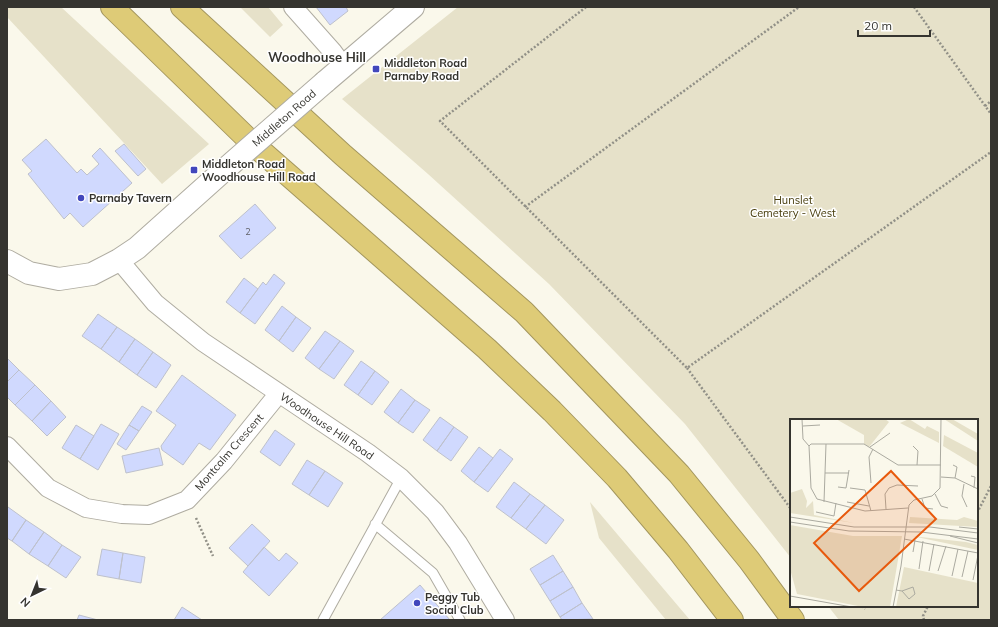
<svg xmlns="http://www.w3.org/2000/svg" width="998" height="627" font-family="Mulish,sans-serif">
<style>
.green{fill:#e6e1c9}
.building{fill:#d0d9fe;stroke:#bec1cc}
.lines{fill:none;stroke-linecap:round;stroke-linejoin:round}
.service-casing{stroke:#afaca1;stroke-width:11}
.minor-casing{stroke:#afaca1;stroke-width:20}
.tertiary-casing{stroke:#afaca1;stroke-width:24}
.motorway-casing{stroke:#a3965e;stroke-width:24}
.path{stroke:#919087;stroke-width:2.5;stroke-dasharray:2 2;stroke-linecap:butt}
.service{stroke:#fff;stroke-width:9}
.minor{stroke:#fff;stroke-width:18}
.tertiary{stroke:#fff;stroke-width:22}
.motorway{stroke:#decb77;stroke-width:22}
.tertiary-bridge-casing{stroke:#afaca1;stroke-width:24;stroke-linecap:butt}
.tertiary-bridge{stroke:#fff;stroke-width:22}
.poi-dot{fill:#4247bc;stroke:#fff;stroke-width:1.5}
.labels{text-anchor:middle;stroke-width:3;stroke-linejoin:round;paint-order:stroke}
.number-label{font-size:9px;fill:#5c5d63}
.poi-label{font-size:11px;font-weight:bold;fill:#35342f;stroke:#fff;text-anchor:start}
.street-label{font-size:11px;fill:#35342f;stroke:#fff}
.park-label{font-size:11px;fill:#463c0b;stroke:#fff}
.quarter-label{font-size:13px;font-weight:bold;fill:#35342f;stroke:#fff}
.inset-road{fill:none;stroke:#abaaa0;stroke-width:1}
.view{fill:#e8590c;fill-opacity:0.15;stroke:#e8590c;stroke-width:2}
.inset-edge{fill:none;stroke:#35342f;stroke-width:2}
</style>
<rect width="100%" height="100%" fill="#faf8eb"/>
<path class="green" d="M 7,7 L 61,7 L 209,144 L 162,184 L 7,17 Z
M 240,7 L 268,7 L 283,25 L 270,37 Z
M 458,7 L 991,7 L 991,620 L 839,620 L 828,606 L 977,606 L 977,420 L 791,420 L 791,558 L 685,424 L 549,284 L 428,174 L 342,99 Z
M 590,502 L 690,620 L 666,620 L 599,538 Z"/>
<path class="building" d="M 316,7 L 346,7 L 348,11 L 330,25 Z
M 46,139 L 77,173 L 81,169 L 87,175 L 99,164 L 92,156 L 100,148 L 132,183 L 83,227 L 70,213 L 64,219 L 28,174 L 32,171 L 22,160 Z
M 124,144 L 146,169 L 138,176 L 115,151 Z
M 255,204 L 276,228 L 241,259 L 219,236 Z
M 274,274 L 285,283 L 255,324 L 240,313 L 263,282 L 266,285 Z
M 244,278 L 258,289 L 240,313 L 226,302 Z
M 282,306 L 296,317 L 279,341 L 265,330 Z
M 98,314 L 117,327 L 101,349 L 82,336 Z
M 296,317 L 311,328 L 293,352 L 279,341 Z
M 117,327 L 135,339 L 119,362 L 101,349 Z
M 325,331 L 340,341 L 319,369 L 305,358 Z
M 135,339 L 153,352 L 137,375 L 119,362 Z
M 340,341 L 354,351 L 334,379 L 319,369 Z
M 153,352 L 171,365 L 156,388 L 137,375 Z
M 7,358 L 19,370 L 7,382 Z
M 361,361 L 375,371 L 358,395 L 344,385 Z
M 19,370 L 35,385 L 15,405 L 7,397 L 7,382 Z
M 375,371 L 389,382 L 372,405 L 358,395 Z
M 182,375 L 236,415 L 210,450 L 199,443 L 183,465 L 162,450 L 161,446 L 176,425 L 156,411 Z
M 35,385 L 51,401 L 32,421 L 15,405 Z
M 401,389 L 415,400 L 398,423 L 384,412 Z
M 415,400 L 430,410 L 413,433 L 398,423 Z
M 51,401 L 66,417 L 47,436 L 32,421 Z
M 142,406 L 152,412 L 139,431 L 129,425 Z
M 440,417 L 454,427 L 437,451 L 423,440 Z
M 101,424 L 119,434 L 98,470 L 80,459 Z
M 76,425 L 94,436 L 80,459 L 62,448 Z
M 129,425 L 139,431 L 126,450 L 117,444 Z
M 454,427 L 468,437 L 451,461 L 437,451 Z
M 275,430 L 295,444 L 280,466 L 260,452 Z
M 479,447 L 493,458 L 474,482 L 461,471 Z
M 159,448 L 163,465 L 126,473 L 122,456 Z
M 500,449 L 513,459 L 488,492 L 474,482 Z
M 307,460 L 325,471 L 309,495 L 292,484 Z
M 325,471 L 343,483 L 328,507 L 309,495 Z
M 514,482 L 530,494 L 511,518 L 496,507 Z
M 530,494 L 545,505 L 526,529 L 511,518 Z
M 545,505 L 564,520 L 546,544 L 526,529 Z
M 8,507 L 26,520 L 12,541 L 7,538 L 7,509 Z
M 26,520 L 44,532 L 29,554 L 12,541 Z
M 252,524 L 270,541 L 248,566 L 229,548 Z
M 44,532 L 62,545 L 48,566 L 29,554 Z
M 62,545 L 81,557 L 66,578 L 48,566 Z
M 264,547 L 279,561 L 286,553 L 298,563 L 269,596 L 243,572 Z
M 102,549 L 123,553 L 119,579 L 97,575 Z
M 123,553 L 145,557 L 141,583 L 119,579 Z
M 553,555 L 563,571 L 540,585 L 530,569 Z
M 563,571 L 573,587 L 550,601 L 540,585 Z
M 420,585 L 450,620 L 380,620 Z
M 573,587 L 582,603 L 560,617 L 550,601 Z
M 582,603 L 593,619 L 562,620 L 560,617 Z
M 182,607 L 202,620 L 174,620 Z
M 79,615 L 98,620 L 77,620 Z"/>
<g class="lines">
<g class="service-casing">
<path id="service" d="M 375,524 L 433,573 L 460,620
M 323,620 L 401,478"/>
</g>
<g class="minor-casing">
<path id="minor" d="M 293,7 L 333,52 L 344,67
M 119,260 L 155,303 L 203,342 L 368,453 L 401,478 L 435,512 L 458,543 L 505,620
M 7,446 L 48,488 L 86,508 L 122,514 L 149,515 L 187,500 L 224,461 L 279,393"/>
</g>
<g class="tertiary-casing">
<path id="tertiary" d="M 325,82 L 413,7
M 7,261 L 29,273 L 59,279 L 92,274 L 119,260 L 137,248 L 223,171"/>
</g>
<g class="motorway-casing">
<path id="motorway" d="M 112,7 L 253,144 L 487,349 L 552,411 L 617,478 L 678,550 L 732,620
M 182,7 L 343,155 L 524,312 L 679,474 L 749,560 L 793,620"/>
</g>
<path class="path" d="M 586,7 L 440,121 L 687,368 L 991,152
M 914,7 L 991,114
M 985,106 L 991,101
M 525,207 L 799,7
M 687,368 L 791,509
M 977,513 L 991,486
M 196,518 L 213,556
M 862,606 L 865,609
M 924,620 L 923,616 L 928,606"/>
<use href="#service" class="service"/>
<use href="#minor" class="minor"/>
<use href="#tertiary" class="tertiary"/>
<use href="#motorway" class="motorway"/>
<g class="tertiary-bridge-casing">
<path id="tertiary-bridge" d="M 223,171 L 325,82"/>
</g>
<use href="#tertiary-bridge" class="tertiary-bridge"/>
</g>
<g class="poi-dot">
<rect x="372" y="65" width="8" height="8" rx="2"/>
<rect x="190" y="166" width="8" height="8" rx="2"/>
<circle cx="81" cy="198" r="4"/>
<circle cx="417" cy="603" r="4"/>
</g>
<g class="labels">
<g class="number-label">
<text x="248" y="235">2</text>
</g>
<g class="poi-label">
<text x="384" y="67">Middleton Road<tspan x="384" dy="13">Parnaby Road</tspan></text>
<text x="202" y="168">Middleton Road<tspan x="202" dy="13">Woodhouse Hill Road</tspan></text>
<text x="89" y="202">Parnaby Tavern</text>
<text x="425" y="601">Peggy Tub<tspan x="425" dy="13">Social Club</tspan></text>
</g>
<g class="street-label">
<text transform="translate(284 118) rotate(-41)" y="4">Middleton Road</text>
<text transform="translate(327 426) rotate(34)" y="4">Woodhouse Hill Road</text>
<text transform="translate(229 452) rotate(-49)" y="4">Montcalm Crescent</text>
</g>
<g class="park-label">
<text x="793" y="204">Hunslet<tspan x="793" dy="13">Cemetery - West</tspan></text>
</g>
<g class="quarter-label">
<text x="317" y="62">Woodhouse Hill</text>
</g>
</g>
<g transform="translate(790 419)">
<rect width="188" height="188" fill="#faf8eb"/>
<path d="M 46,0 L 95,0 L 99,3 L 79,28 L 74,25 L 74,16 ZM 119,0 L 135,10 L 137,7 L 149,13 L 149,24 L 110,4 ZM 154,0 L 162,0 L 188,15 L 188,22 ZM 154,16 L 188,34 L 188,48 L 153,27 ZM 12,70 L 17,82 L 16,89 L 23,82 L 24,96 L 64,104 L 0,94 L 0,74 ZM 120,98 L 167,101 L 174,98 L 188,102 L 188,108 L 119,104 ZM 0,106 L 63,117 L 112,117 L 100,188 L 73,188 L 7,175 L 0,150 ZM 122,117 L 176,123 L 188,126 L 188,131 ZM 114,148 L 188,164 L 188,188 L 106,188 Z" fill="#e6e1c9"/>
<path class="inset-road" d="M 12,0 L 13,20 L 19,27M 13,7 L 30,6M 19,27 L 21,69 L 27,80 L 75,92 L 118,89M 19,27 L 21,25 L 74,25 L 108,46 L 151,46M 123,27 L 128,32 L 127,46M 80,28 L 100,14M 163,46 L 167,48 L 165,59M 35,54 L 59,54M 181,57 L 185,58 L 184,69M 151,58 L 165,59 L 188,70M 81,64 L 79,38 L 83,30M 174,65 L 172,77 L 177,88M 48,68 L 56,69 L 59,51M 60,69 L 75,71 L 81,92M 145,75 L 151,87 L 158,89M 132,80 L 135,89 L 143,90M 34,83 L 36,25M 57,83 L 79,87M 96,90 L 95,75 L 99,69 L 107,66 L 128,67M 26,93 L 44,97 L 46,84M 0,98 L 64,108 L 140,108 L 188,114M 0,103 L 59,112 L 131,113 L 188,120M 169,108 L 188,110M 160,117 L 188,124M 114,120 L 188,134M 123,133 L 125,121M 129,150 L 133,122M 139,152 L 144,125M 148,152 L 156,127M 162,157 L 168,130M 172,158 L 178,132M 183,161 L 188,136M 106,171 L 112,172 L 123,168 L 125,175 L 119,180 L 112,172M 0,177 L 62,188M 103,188 L 111,147 L 119,86 L 124,81 L 142,77 L 150,69 L 151,0"/>
<path class="view" d="M 101,52 L 146,100 L 69,172 L 24,124 Z"/>
<rect width="188" height="188" class="inset-edge"/>
</g>
<rect width="998" height="627" fill="none" stroke="#35342f" stroke-width="16"/>
<g transform="translate(32 595) rotate(223)" stroke="#ffffff" stroke-width="3" paint-order="stroke">
<path d="M0-3L7 15L0 10L-7 15Z" fill="#35342f"/>
<text y="-6" font-size="11" font-weight="bold" text-anchor="middle" fill="#35342f">N</text>
</g>
<path d="M858 30v6h72v-6" fill="none" stroke="#35342f" stroke-width="2"/>
<text x="864" y="30" font-size="12" fill="#35342f" stroke="#ffffff" stroke-width="3" paint-order="stroke">20 m</text>
</svg>
